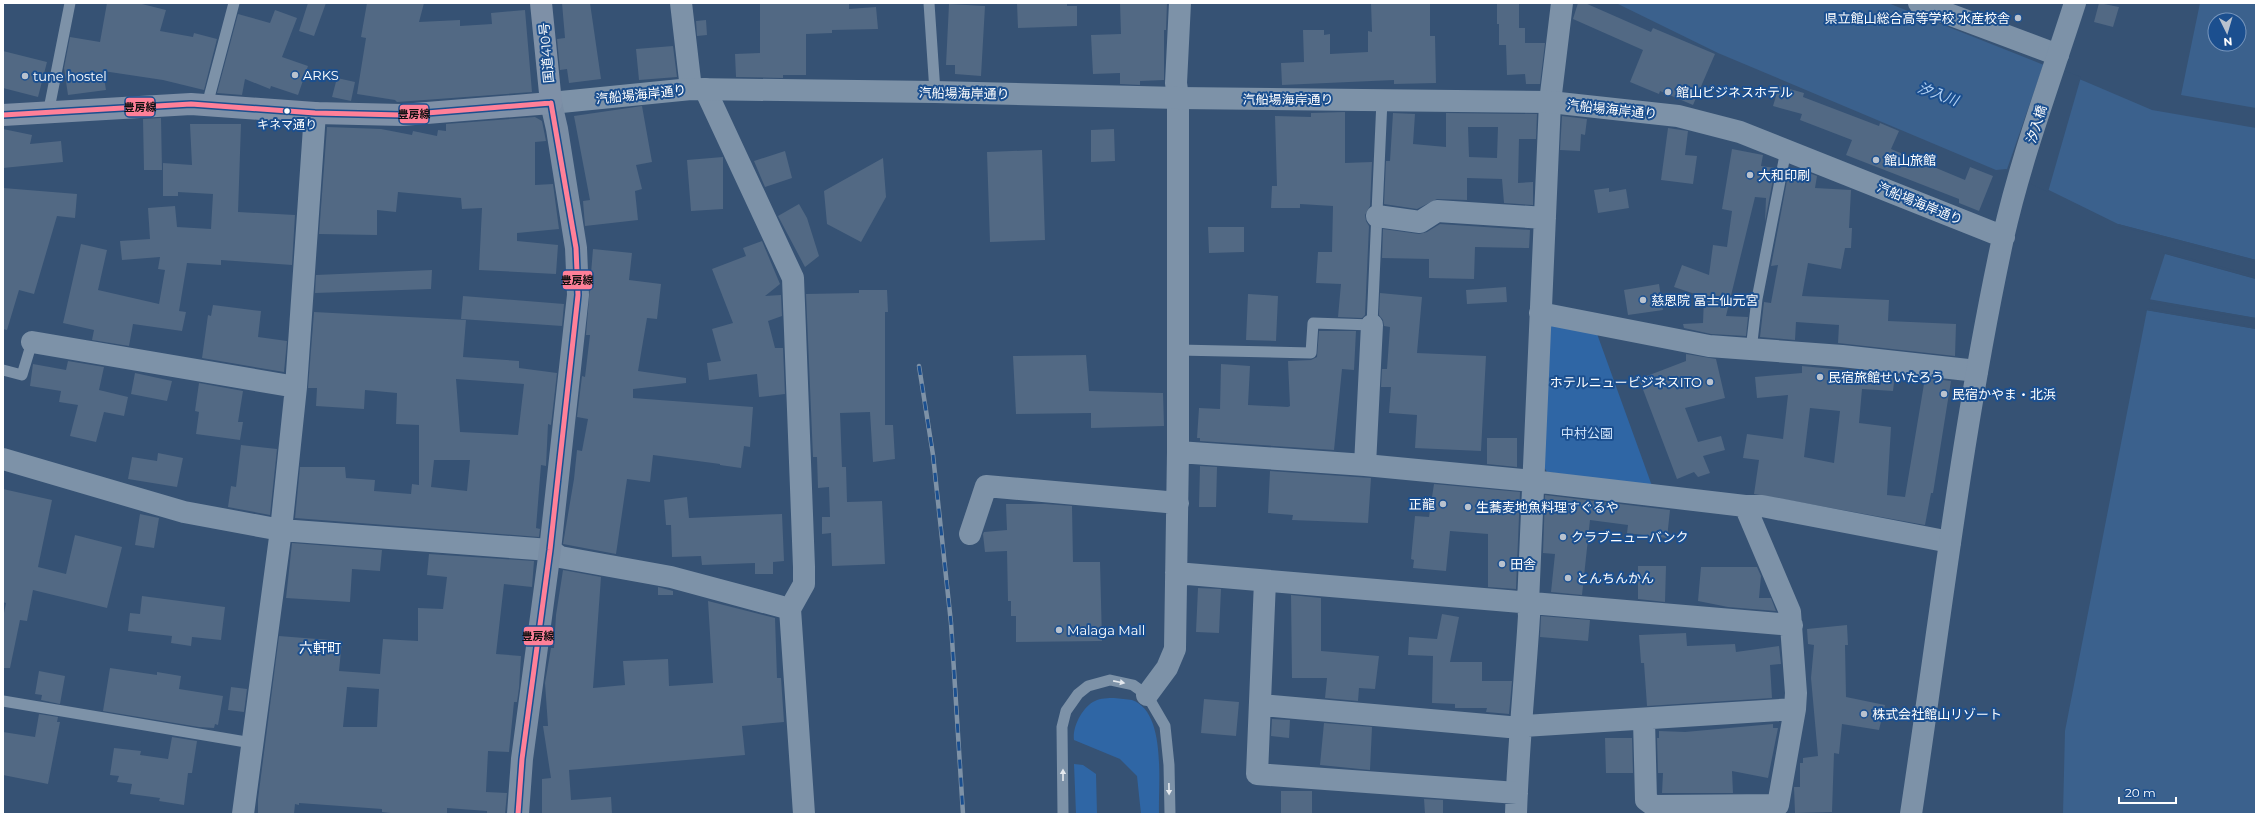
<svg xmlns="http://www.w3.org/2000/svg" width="2259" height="817" font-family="Montserrat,'Noto Sans JP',sans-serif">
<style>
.green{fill:#2f66a5}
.water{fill:#3b618d;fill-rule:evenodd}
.pier{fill:#365274}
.building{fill:#526984;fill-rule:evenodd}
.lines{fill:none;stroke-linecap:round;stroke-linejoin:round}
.service{stroke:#7d92a8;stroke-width:11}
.minor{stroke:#7d92a8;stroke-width:22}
.tertiary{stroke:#7d92a8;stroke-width:22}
.secondary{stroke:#798da4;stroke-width:22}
.trunk{stroke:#7e90a7;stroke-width:22}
.rail-casing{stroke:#7e92a7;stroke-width:4.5}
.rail{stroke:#1b4f8f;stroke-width:3;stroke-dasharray:9;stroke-linecap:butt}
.bus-1-casing{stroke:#1b4f8f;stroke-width:8}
.bus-1{stroke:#ff8098;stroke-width:5}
.oneway{fill:#e5e9ee}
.poi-dot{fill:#b9c2ce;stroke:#1b4f8f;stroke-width:1.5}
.bus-dot{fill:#fff;stroke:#1b4f8f;stroke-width:1.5}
.labels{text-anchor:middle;stroke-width:4;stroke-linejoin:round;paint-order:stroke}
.bus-label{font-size:12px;fill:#fff;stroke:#1b4f8f}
.poi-label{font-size:13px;fill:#fff;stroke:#1b4f8f;text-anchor:start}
.street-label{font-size:13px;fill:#fff;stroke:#1b4f8f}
.park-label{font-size:13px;fill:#cfe3fa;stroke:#1b4f8f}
.water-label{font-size:14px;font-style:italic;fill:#b5d3f5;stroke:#1b4f8f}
.neighbourhood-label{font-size:14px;fill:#fff;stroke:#1b4f8f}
.line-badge{stroke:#1b4f8f;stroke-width:1.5}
.pale-badge-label{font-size:11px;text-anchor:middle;font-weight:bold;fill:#111}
</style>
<rect width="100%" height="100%" fill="#365274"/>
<path class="green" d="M 1547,321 L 1596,331 L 1652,486 L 1547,472 L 1542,464 Z
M 1114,698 C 1120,699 1127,699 1132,700 C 1167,712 1158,785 1159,814 L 1141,814 L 1137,776 L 1120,759 L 1074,740 C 1072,727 1083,706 1095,701 C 1100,698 1109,698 1114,698 Z
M 1074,764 L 1083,765 L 1096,774 L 1097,814 L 1076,814 Z"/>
<path class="water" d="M 1616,3 L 1888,3 L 2084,81 L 2152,110 L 2256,128 L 2256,260 L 2118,224 L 2006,169 L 1996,170 L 1718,53 Z
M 2200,3 L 2256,3 L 2256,108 L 2181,95 ZM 2215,20 L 2239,20 L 2239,44 L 2215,44 Z
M 2165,254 L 2256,279 L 2256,318 L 2150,300 Z
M 2147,310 L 2256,329 L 2256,814 L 2063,814 L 2065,731 Z"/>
<path class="pier" d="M 2044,63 L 2081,77 L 2048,192 L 2006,172 Z
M 2118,224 L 2256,260 L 2256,262 L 2118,226 Z
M 2166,252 L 2256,276 L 2256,279 L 2163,253 Z
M 2148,299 L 2256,318 L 2256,320 L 2150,302 Z
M 2147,308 L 2256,327 L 2256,329 L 2145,310 Z"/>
<path class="building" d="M 107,3 L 138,3 L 166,10 L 160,31 L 193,37 L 194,33 L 217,39 L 204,90 L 163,80 L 103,71 L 106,90 L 68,95 L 64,68 L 70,37 L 100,42 Z
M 308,3 L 326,3 L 314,36 L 299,31 Z
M 367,3 L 424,3 L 419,22 L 460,20 L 460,26 L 492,24 L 491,13 L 525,10 L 532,92 L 397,102 L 395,100 L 357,94 L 366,38 L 361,37 Z
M 562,3 L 590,3 L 601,79 L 569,83 L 567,69 L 560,70 L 557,39 L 565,38 Z
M 760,3 L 849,3 L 849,9 L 876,7 L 878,29 L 832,30 L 832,33 L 806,34 L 806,75 L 783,75 L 783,78 L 736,77 L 735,54 L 760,53 Z
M 1017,3 L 1067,3 L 1067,6 L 1077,6 L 1077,26 L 1018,28 Z
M 1120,3 L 1167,3 L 1166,30 L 1164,30 L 1164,80 L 1140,81 L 1140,85 L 1120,84 L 1120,73 L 1093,74 L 1091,35 L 1121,34 Z
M 1371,3 L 1430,4 L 1430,36 L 1435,36 L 1436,83 L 1394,84 L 1394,80 L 1282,85 L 1281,63 L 1304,62 L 1303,30 L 1324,30 L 1324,35 L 1330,34 L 1330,54 L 1368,52 L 1368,31 L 1372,32 Z
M 1497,3 L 1519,3 L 1519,28 L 1525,28 L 1525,43 L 1545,43 L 1540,84 L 1526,84 L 1525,74 L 1507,75 L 1506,45 L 1499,45 L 1499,24 L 1497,24 Z
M 1578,3 L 1585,3 L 1651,32 L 1653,28 L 1715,54 L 1693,105 L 1660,91 L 1659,94 L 1630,82 L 1643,50 L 1573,19 Z
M 2099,3 L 2119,7 L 2113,27 L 2094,22 Z
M 949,4 L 985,6 L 981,76 L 955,74 L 955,65 L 946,65 Z
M 275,10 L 297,18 L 282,57 L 308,66 L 298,95 L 271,86 L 270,89 L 245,79 L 242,95 L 217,93 L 238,14 L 270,23 Z
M 706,20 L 707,35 L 697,36 L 696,21 Z
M 673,46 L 677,77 L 639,80 L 636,49 Z
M 3,51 L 47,62 L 38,97 L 3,88 Z
M 337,78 L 355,82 L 351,101 L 332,97 Z
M 1779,86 L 1804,93 L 1803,97 L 1879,126 L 1880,123 L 1899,131 L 1891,149 L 1929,165 L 1965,180 L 1970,167 L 1993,176 L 1979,211 L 1959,203 L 1959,199 L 1846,155 L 1852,140 L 1800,120 L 1802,114 L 1773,106 Z
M 642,106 L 652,162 L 636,165 L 642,189 L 635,191 L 638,220 L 585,226 L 583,201 L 590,200 L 574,116 Z
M 1345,112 L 1345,163 L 1372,162 L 1370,206 L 1365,215 L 1366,221 L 1369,226 L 1365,315 L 1362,318 L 1338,317 L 1341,284 L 1316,283 L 1318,252 L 1332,252 L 1333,206 L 1300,204 L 1300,208 L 1271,208 L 1272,186 L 1277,186 L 1275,116 L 1311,117 L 1311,113 Z
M 1393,113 L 1415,114 L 1413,144 L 1446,147 L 1446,113 L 1537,114 L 1536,139 L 1519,139 L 1518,183 L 1533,182 L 1533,205 L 1504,203 L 1502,179 L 1467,178 L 1467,200 L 1437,199 L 1417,209 L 1384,204 L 1386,161 L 1390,161 ZM 1468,127 L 1498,127 L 1497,158 L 1469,157 Z
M 1562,116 L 1587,119 L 1585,135 L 1581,134 L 1580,151 L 1560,150 Z
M 535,117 L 542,121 L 546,141 L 535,142 L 535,185 L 553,184 L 559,229 L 517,233 L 517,241 L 558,245 L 556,274 L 479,270 L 482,208 L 462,209 L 461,198 L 398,192 L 396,212 L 377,210 L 377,235 L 319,234 L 327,127 L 381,129 L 412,135 L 413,131 L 437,136 L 438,130 L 446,131 L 446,124 Z
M 161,118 L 162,170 L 144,170 L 143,119 Z
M 190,124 L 241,124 L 238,212 L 295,215 L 292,265 L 221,260 L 221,265 L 187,263 L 179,311 L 186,312 L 182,331 L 133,324 L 129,346 L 92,340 L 94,330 L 63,323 L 81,244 L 107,250 L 98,290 L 159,304 L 165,270 L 158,269 L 160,257 L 122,260 L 120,241 L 150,239 L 148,208 L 175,206 L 177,227 L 211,229 L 213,194 L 178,192 L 178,196 L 163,196 L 163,163 L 192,165 Z
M 1668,128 L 1688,131 L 1685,155 L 1697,156 L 1693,184 L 1661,180 Z
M 3,129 L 32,135 L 30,144 L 61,141 L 63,162 L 3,168 Z
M 1114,129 L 1115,161 L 1091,162 L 1091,130 Z
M 1732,149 L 1763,155 L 1761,166 L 1775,168 L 1765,222 L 1766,198 L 1755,197 L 1726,316 L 1748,317 L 1746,336 L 1711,334 L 1684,328 L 1683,324 L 1703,323 L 1704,297 L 1674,287 L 1682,265 L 1709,275 L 1713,245 L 1727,247 L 1732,211 L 1722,209 Z
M 1042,150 L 1045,240 L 990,242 L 987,152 Z
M 785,151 L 792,178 L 765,187 L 754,161 Z
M 723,157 L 723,209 L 691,211 L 687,160 Z
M 883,158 L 886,197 L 861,242 L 827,224 L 824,191 Z
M 1789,170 L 1801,172 L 1801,170 L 1817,176 L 1815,188 L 1851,190 L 1849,228 L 1852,228 L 1851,248 L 1845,248 L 1841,269 L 1808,263 L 1802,296 L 1889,300 L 1888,321 L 1956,324 L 1955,356 L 1838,343 L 1839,325 L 1796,322 L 1795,340 L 1760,337 L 1764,302 L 1771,303 L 1778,265 L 1771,266 Z
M 3,188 L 77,194 L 75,218 L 57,216 L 34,294 L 19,290 L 7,330 L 3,329 Z
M 1609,188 L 1609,192 L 1626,189 L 1629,208 L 1598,213 L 1594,190 Z
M 799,204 L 807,218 L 819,256 L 805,267 L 778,216 Z
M 1440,224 L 1530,230 L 1529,248 L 1475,247 L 1474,279 L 1429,278 L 1429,259 L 1382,258 L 1383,229 L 1419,234 L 1427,232 Z
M 1208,227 L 1244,227 L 1244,252 L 1209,253 Z
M 762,241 L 780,284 L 765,296 L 781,295 L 782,316 L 768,321 L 775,348 L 783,348 L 785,394 L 759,397 L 757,374 L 709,380 L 707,363 L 721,361 L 712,329 L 733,323 L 712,269 L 746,256 L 743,248 Z
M 593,249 L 632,253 L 629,280 L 661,284 L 657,319 L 647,318 L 638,371 L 686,378 L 686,383 L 633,389 L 633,398 L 753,407 L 750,447 L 744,446 L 741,468 L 720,465 L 720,464 L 653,455 L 650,482 L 627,479 L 616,554 L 563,544 L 574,479 L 577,450 L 582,451 L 588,419 L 577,417 L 582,376 L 585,377 L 590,335 L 586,335 Z
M 432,270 L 431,289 L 315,293 L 316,275 Z
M 1659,284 L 1663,310 L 1628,315 L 1624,290 Z
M 1506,287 L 1507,302 L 1467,304 L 1466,290 Z
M 859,290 L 887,290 L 888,312 L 885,312 L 885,425 L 893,425 L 895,459 L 873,462 L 870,412 L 840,413 L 842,467 L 846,467 L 847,502 L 882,501 L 885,564 L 832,566 L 831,533 L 822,534 L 822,517 L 830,517 L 829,487 L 818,488 L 817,457 L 813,457 L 806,294 L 859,293 Z
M 1380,293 L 1422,297 L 1417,353 L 1486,356 L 1481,451 L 1415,448 L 1417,415 L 1389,413 L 1391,387 L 1381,387 L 1382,369 L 1387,369 L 1390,327 L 1384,326 L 1383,320 L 1379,315 Z
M 1248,294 L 1278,296 L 1276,341 L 1246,340 Z
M 463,296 L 564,304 L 562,326 L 461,319 Z
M 213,305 L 261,311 L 258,337 L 287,341 L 284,372 L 202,358 L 208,315 L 211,316 Z
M 314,312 L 466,320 L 463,357 L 519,361 L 519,368 L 557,373 L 551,425 L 548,424 L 546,466 L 541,465 L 536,528 L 540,529 L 539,537 L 295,518 L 300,467 L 345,467 L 346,478 L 375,480 L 374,491 L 411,494 L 412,484 L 419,485 L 419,425 L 396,424 L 397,393 L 365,390 L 364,409 L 316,406 L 317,388 L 308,388 ZM 456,379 L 524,384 L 518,435 L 460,432 ZM 434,460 L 470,460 L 467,491 L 431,487 Z
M 1319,331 L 1356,331 L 1354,370 L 1342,369 L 1334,450 L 1200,441 L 1200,438 L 1197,438 L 1199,408 L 1220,409 L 1221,364 L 1250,366 L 1248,405 L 1288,407 L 1290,406 L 1288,361 L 1311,360 L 1317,357 Z
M 1686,354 L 1716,359 L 1725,398 L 1685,408 L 1698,442 L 1721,436 L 1725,450 L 1703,456 L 1710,473 L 1698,477 L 1694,472 L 1677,479 L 1639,379 L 1686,361 Z
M 1086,355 L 1089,391 L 1163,393 L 1164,426 L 1091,428 L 1091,413 L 1016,414 L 1013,356 Z
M 68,361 L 104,367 L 99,390 L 128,397 L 124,416 L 104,412 L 96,442 L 70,436 L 78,405 L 59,402 L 61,391 L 30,386 L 33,364 L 66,370 Z
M 1802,366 L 1916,377 L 1894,382 L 1893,391 L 1862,389 L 1859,423 L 1891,427 L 1887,495 L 1905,497 L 1925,378 L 1951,381 L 1933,493 L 1931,493 L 1925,525 L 1754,494 L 1759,460 L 1743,458 L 1747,434 L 1783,439 L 1788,395 L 1757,398 L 1755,377 L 1802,373 ZM 1810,408 L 1840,411 L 1834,463 L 1804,457 Z
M 135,373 L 172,381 L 167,401 L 131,394 Z
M 199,383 L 243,391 L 238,422 L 243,422 L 240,440 L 196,434 L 199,412 L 195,411 Z
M 1487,438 L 1517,438 L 1517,467 L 1487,464 Z
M 241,445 L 277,449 L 270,515 L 228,507 L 231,486 L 236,487 Z
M 158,453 L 183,458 L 177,487 L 128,479 L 132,457 L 157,461 Z
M 1200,466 L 1217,467 L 1216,507 L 1199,507 Z
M 1270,471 L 1371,478 L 1368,523 L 1292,520 L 1293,515 L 1268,513 Z
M 1434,484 L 1520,492 L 1516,589 L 1488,587 L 1488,534 L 1450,531 L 1446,571 L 1413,568 L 1414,560 L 1411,559 L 1415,516 L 1429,517 Z
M 3,489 L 52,500 L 38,567 L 66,574 L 75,535 L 122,547 L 107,608 L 33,590 L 27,621 L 20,620 L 10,668 L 3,668 L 3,618 L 6,603 L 3,602 Z
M 1545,495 L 1670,510 L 1667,538 L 1627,533 L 1628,525 L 1590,520 L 1582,595 L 1551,592 L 1555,554 L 1543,553 Z
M 687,497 L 689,518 L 782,514 L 784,561 L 773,562 L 773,574 L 755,574 L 755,563 L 702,565 L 701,556 L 672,557 L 671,525 L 666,525 L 664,500 Z
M 1006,504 L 1045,504 L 1072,506 L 1073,562 L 1100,562 L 1102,641 L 1016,642 L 1016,616 L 1011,616 L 1011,601 L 1008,601 L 1007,551 L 985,552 L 983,534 L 984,532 L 1007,530 Z
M 140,514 L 159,518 L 154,548 L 135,545 Z
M 292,543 L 382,550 L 380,571 L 352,569 L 350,602 L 286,598 Z
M 429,554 L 534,561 L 532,587 L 504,584 L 496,654 L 521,656 L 519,688 L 517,702 L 514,702 L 509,752 L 488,751 L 486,792 L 507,793 L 505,814 L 487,814 L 487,811 L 447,808 L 447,814 L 399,814 L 382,812 L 382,809 L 299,803 L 299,805 L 295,804 L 294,814 L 258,814 L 258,799 L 279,636 L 342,641 L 339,671 L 380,674 L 383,639 L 418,641 L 418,608 L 443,609 L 447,577 L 427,575 ZM 347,687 L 379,689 L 377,727 L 343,727 Z
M 1638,566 L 1666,566 L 1665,602 L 1638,599 Z
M 1701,567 L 1757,567 L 1761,576 L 1759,598 L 1771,598 L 1776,611 L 1728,607 L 1698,601 Z
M 563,570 L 601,577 L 593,688 L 625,685 L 623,661 L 668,659 L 669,686 L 713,683 L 708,601 L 775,618 L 777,678 L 781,678 L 784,722 L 742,726 L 745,755 L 569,770 L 571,800 L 611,797 L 612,814 L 542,814 L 542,779 L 551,778 L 543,726 L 548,726 L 545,683 L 551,648 L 554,648 L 556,615 Z
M 658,587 L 673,591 L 673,595 L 658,595 Z
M 1198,588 L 1221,589 L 1219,633 L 1196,632 Z
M 1291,595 L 1321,598 L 1321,651 L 1379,656 L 1375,689 L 1359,688 L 1358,701 L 1325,698 L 1327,678 L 1292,678 Z
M 142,596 L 225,607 L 221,640 L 192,637 L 191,646 L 171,643 L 172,636 L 128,631 L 130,613 L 140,614 Z
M 1442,614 L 1459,617 L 1450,662 L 1482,662 L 1482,681 L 1512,681 L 1509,714 L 1486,712 L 1487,708 L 1455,708 L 1455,704 L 1432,703 L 1433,656 L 1408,655 L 1409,637 L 1437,639 Z
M 1541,616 L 1590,620 L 1588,641 L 1540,637 Z
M 1847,625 L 1848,645 L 1845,645 L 1846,697 L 1885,705 L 1879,730 L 1842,724 L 1839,754 L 1834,753 L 1832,812 L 1795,813 L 1794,787 L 1800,787 L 1800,763 L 1803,763 L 1803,758 L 1818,756 L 1811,678 L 1814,645 L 1808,644 L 1807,629 Z
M 1686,633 L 1687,646 L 1735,644 L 1736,652 L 1779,646 L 1781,664 L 1770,665 L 1772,698 L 1647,706 L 1644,663 L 1641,663 L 1639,635 Z
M 110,668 L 157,675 L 157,672 L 181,676 L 179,689 L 223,696 L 218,725 L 215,724 L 214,728 L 199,727 L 103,711 Z
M 39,671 L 65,676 L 60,704 L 41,700 L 42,695 L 35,694 Z
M 231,687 L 247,689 L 244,712 L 228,710 Z
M 1204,699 L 1239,702 L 1236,736 L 1201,733 Z
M 39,714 L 58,717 L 57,722 L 60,722 L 48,784 L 3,775 L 3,732 L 35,737 Z
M 1272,719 L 1290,720 L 1289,738 L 1271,736 Z
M 1324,723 L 1372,727 L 1370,770 L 1320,765 Z
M 1773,724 L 1773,728 L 1778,728 L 1768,778 L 1732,771 L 1733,793 L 1662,793 L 1663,773 L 1658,773 L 1657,738 L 1659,738 L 1659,731 L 1685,732 Z
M 172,737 L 197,741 L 192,773 L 188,773 L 184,805 L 159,801 L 160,798 L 130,794 L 132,784 L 117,782 L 119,776 L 110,775 L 114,748 L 141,751 L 140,755 L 168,759 Z
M 1605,738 L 1632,738 L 1633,773 L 1606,773 Z
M 1281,791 L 1312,791 L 1312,813 L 1281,813 Z
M 1424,799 L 1443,800 L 1443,814 L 1425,814 Z"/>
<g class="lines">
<path class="service" d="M 929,3 L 935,92
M 207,105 L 234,3
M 48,114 L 70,3
M 1178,350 L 1311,353 L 1313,323 L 1372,325 L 1382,100
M 1751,350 L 1757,299 L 1786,150
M 3,370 L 22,375 L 32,342
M 3,701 L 252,743
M 1063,814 L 1062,727 L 1066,711 L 1078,694 L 1088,686 L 1110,680 L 1133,685 L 1147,695 L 1165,726 L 1169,765 L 1170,814"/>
<path class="minor" d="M 681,3 L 691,89
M 1919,3 L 2058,55
M 705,89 L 793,278 L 804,567 L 804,584 L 790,609 L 804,814
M 1377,216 L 1420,222 L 1437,211 L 1545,218
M 1540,313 L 1709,346 L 1842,356 L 1977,371
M 32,342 L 296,387
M 1178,452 L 1365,465 L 1532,481 L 1745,506 L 1762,506 L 1950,542
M 3,459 L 184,512 L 281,530 L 550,550 L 560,557 L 671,577 L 790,609
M 1365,465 L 1372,325
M 970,534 L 986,486 L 1178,503
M 1176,573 L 1792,625
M 1265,581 L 1257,774 L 1517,793
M 1147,695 L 1167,668 L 1175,649 L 1178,452 L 1178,98 L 1176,83 L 1180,3
M 1261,705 L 1509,727 L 1795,709 L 1796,693 L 1790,612 L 1745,506
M 1644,720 L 1646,800 L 1654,806 L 1778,805 L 1795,709
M 243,814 L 281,530 L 296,387 L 315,113
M 1516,814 C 1518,748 1525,682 1529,616 L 1528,603 L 1550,102 L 1562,3"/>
<path class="tertiary" d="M 551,103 L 691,89 L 935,92 L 1178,98 L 1550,102 L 1678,116 L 1740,132 L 2004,237
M 1911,814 C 1940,622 1962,428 2003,238 C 2021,158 2050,81 2075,3"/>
<path class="secondary" d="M 518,814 L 522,759 L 550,550 L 578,295 L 576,248 L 557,129 L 551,103"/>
<path class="trunk" d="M 3,115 L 191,104 L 315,113 L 402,115 L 551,103 L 541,3"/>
<g class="rail-casing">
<path id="rail" d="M 919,366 L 933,455 L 951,623 L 963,814"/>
</g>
<use href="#rail" class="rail"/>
<g class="bus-1-casing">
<path id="bus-1" d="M 3,115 L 191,104 L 315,113 L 402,115 L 551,103
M 518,814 L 522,759 L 550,550 L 578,295 L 576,248 L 551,103"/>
</g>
<use href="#bus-1" class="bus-1"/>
</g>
<defs><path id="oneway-solid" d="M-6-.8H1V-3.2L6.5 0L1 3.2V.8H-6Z"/></defs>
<g class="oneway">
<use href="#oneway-solid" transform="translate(1119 682) rotate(11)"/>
<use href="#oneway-solid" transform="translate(1063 775) rotate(-90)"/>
<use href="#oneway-solid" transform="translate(1169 789) rotate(89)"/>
</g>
<g class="poi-dot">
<circle cx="2018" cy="18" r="4"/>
<circle cx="295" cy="75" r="4"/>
<circle cx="25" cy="76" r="4"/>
<circle cx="1668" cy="92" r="4"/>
<circle cx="1876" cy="160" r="4"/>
<circle cx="1750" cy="175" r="4"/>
<circle cx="1643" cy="300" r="4"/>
<circle cx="1820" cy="377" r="4"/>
<circle cx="1710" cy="382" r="4"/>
<circle cx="1944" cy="394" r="4"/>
<circle cx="1443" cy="504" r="4"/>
<circle cx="1468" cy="507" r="4"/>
<circle cx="1563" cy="537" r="4"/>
<circle cx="1502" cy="564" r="4"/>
<circle cx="1568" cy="578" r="4"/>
<circle cx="1059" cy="630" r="4"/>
<circle cx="1864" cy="714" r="4"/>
</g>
<circle class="bus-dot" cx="287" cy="111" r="3.5"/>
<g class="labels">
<g class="bus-label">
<text x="287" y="129">キネマ通り</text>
</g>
<g class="poi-label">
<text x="2010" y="23" text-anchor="end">県立館山総合高等学校 水産校舎</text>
<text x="303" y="80">ARKS</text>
<text x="33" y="81">tune hostel</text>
<text x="1676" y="97">館山ビジネスホテル</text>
<text x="1884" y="165">館山旅館</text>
<text x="1758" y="180">大和印刷</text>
<text x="1651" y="305">慈恩院 冨士仙元宮</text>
<text x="1828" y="382">民宿旅館せいたろう</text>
<text x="1702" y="387" text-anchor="end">ホテルニュービジネスITO</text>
<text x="1952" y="399">民宿かやま・北浜</text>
<text x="1435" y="509" text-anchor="end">正龍</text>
<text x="1476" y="512">生蕎麦地魚料理すぐるや</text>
<text x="1571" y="542">クラブニューバンク</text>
<text x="1510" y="569">田舎</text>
<text x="1576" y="583">とんちんかん</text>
<text x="1067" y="635">Malaga Mall</text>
<text x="1872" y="719">株式会社館山リゾート</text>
</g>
<g class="street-label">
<text transform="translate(546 53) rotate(-95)" y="5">国道410号</text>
<text transform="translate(964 93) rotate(1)" y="5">汽船場海岸通り</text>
<text transform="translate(641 94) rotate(-6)" y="5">汽船場海岸通り</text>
<text x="1288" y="104">汽船場海岸通り</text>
<text transform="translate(1612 109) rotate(6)" y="5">汽船場海岸通り</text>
<text transform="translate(2036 124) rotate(-73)" y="5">汐入橋</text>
<text transform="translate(1920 203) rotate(22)" y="5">汽船場海岸通り</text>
</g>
<g class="park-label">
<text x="1587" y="438">中村公園</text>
</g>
<g class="water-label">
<text transform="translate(1938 94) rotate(20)" y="5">汐入川</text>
</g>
<g class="neighbourhood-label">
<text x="320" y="653">六軒町</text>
</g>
</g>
<g class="line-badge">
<rect x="125" y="97" width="30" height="20" rx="4" fill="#ff8098"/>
<rect x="399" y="104" width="30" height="20" rx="4" fill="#ff8098"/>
<rect x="562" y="270" width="31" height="20" rx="4" fill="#ff8098"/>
<rect x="523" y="626" width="31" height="20" rx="4" fill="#ff8098"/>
</g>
<g class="pale-badge-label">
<text x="140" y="111">豊房線</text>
<text x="414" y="118">豊房線</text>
<text x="577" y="284">豊房線</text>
<text x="538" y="640">豊房線</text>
</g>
<rect width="2259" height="817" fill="none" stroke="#ffffff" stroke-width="8"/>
<g transform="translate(2227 32) rotate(175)"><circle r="19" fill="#1b4f8f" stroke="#7695bc"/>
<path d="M0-3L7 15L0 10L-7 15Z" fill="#b9c2ce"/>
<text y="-6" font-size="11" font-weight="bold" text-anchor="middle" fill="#ffffff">N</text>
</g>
<path d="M2119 797v6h57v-6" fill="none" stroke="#ffffff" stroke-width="2"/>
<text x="2125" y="797" font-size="12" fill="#ffffff" stroke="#1b4f8f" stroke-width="3" paint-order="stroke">20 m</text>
</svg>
